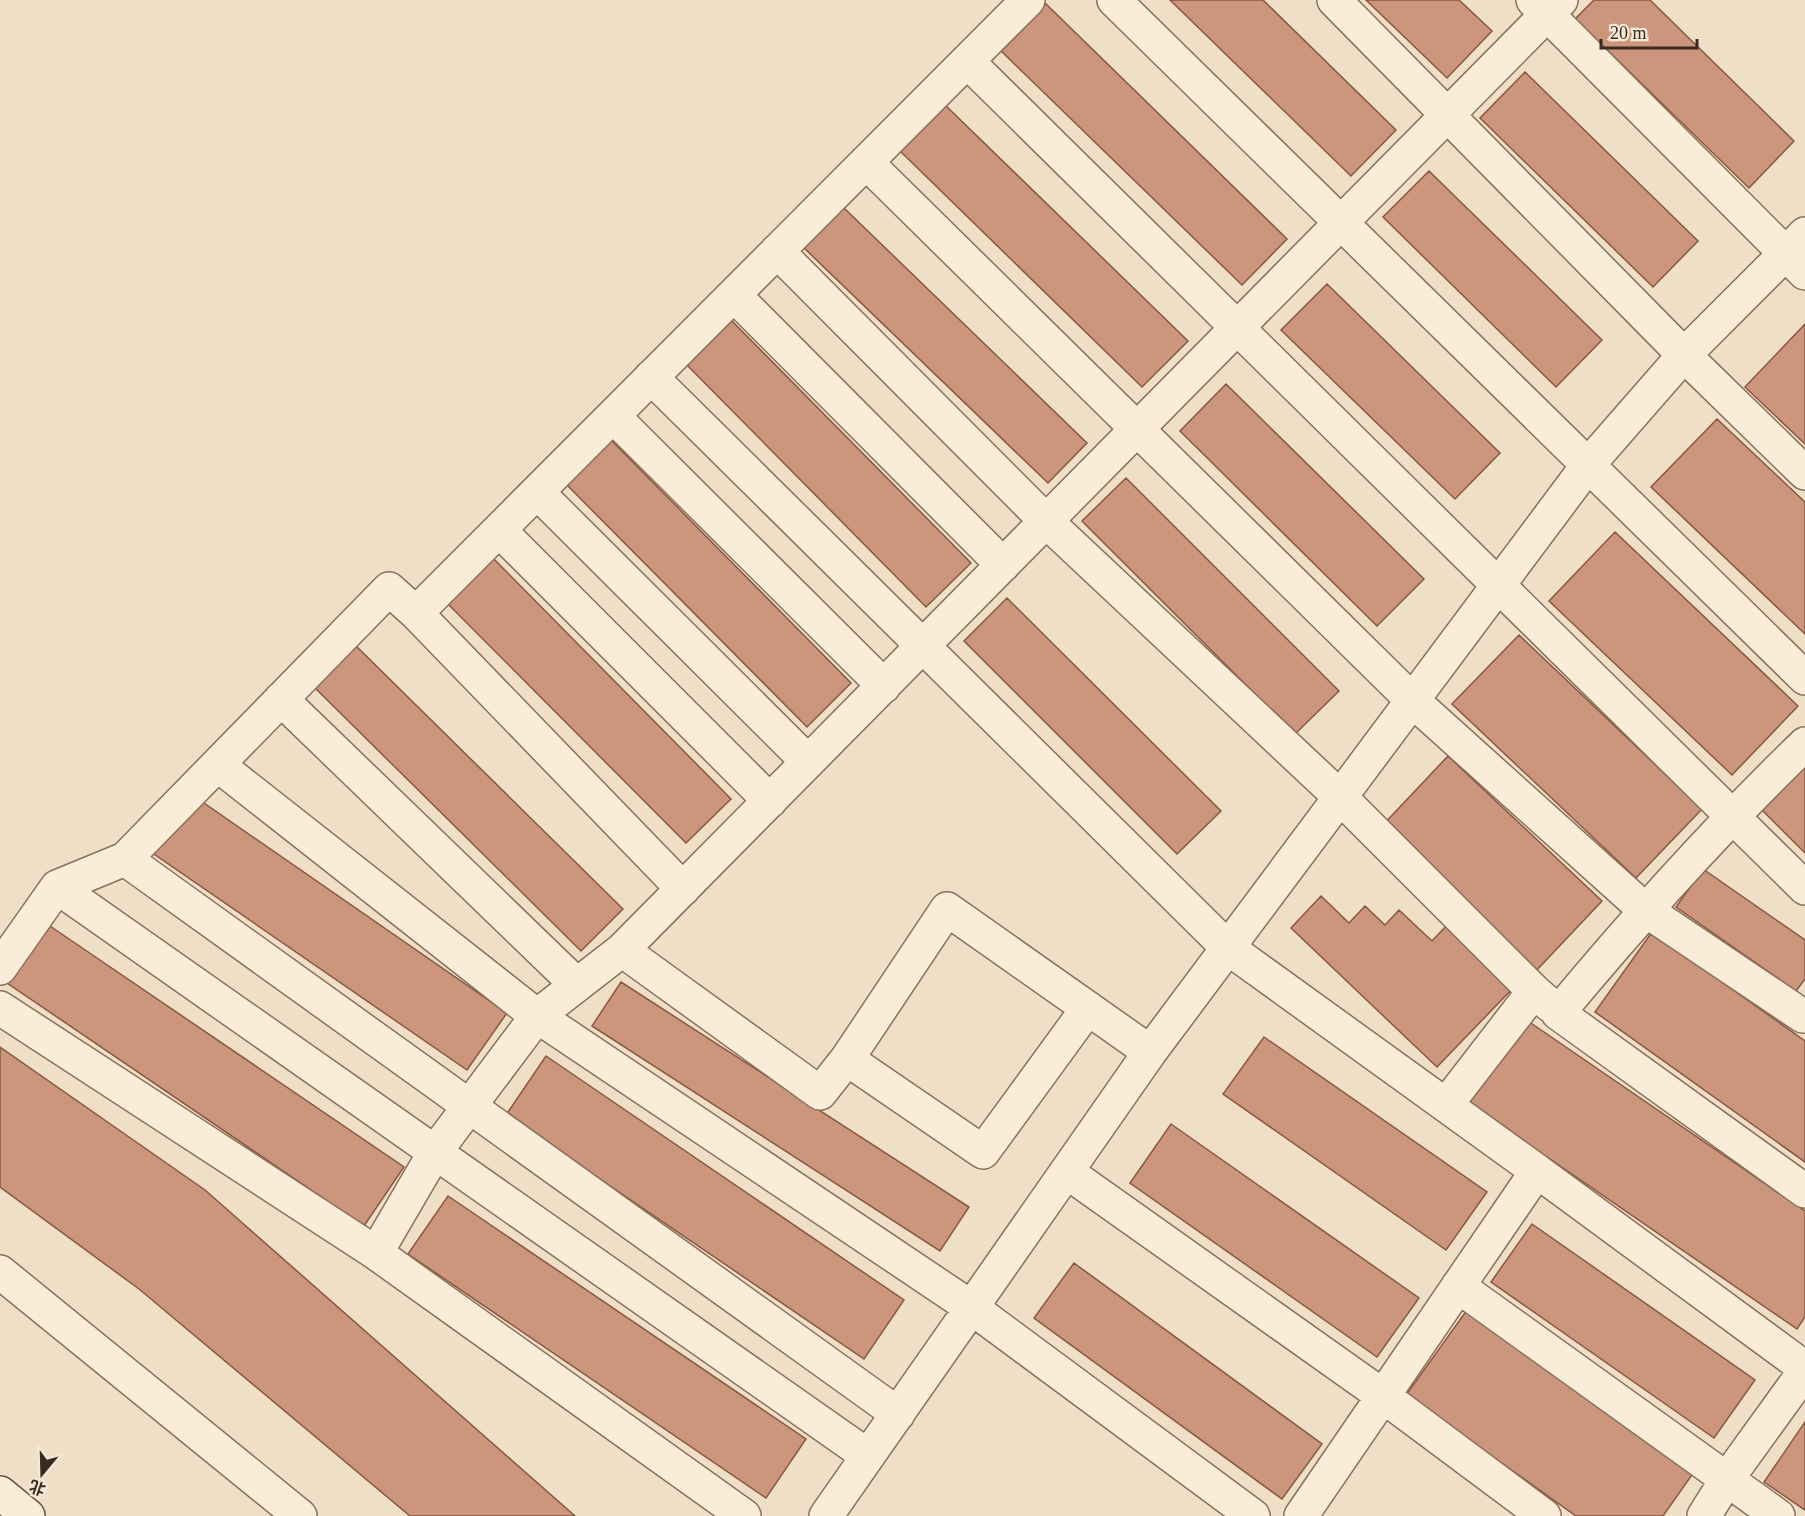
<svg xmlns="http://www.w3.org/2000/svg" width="1805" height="1516" font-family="'Times New Roman','Noto Sans SC',serif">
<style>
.building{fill:#cc967c;stroke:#885742;stroke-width:1.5}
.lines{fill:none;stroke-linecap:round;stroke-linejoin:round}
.street-casing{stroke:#89705c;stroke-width:36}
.secondary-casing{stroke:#6b513f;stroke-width:36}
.street{stroke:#f9edd9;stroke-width:33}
.secondary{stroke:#f9edd9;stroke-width:33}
</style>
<rect width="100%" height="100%" fill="#eedfc6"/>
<path class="building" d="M 1170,0 L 1263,0 L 1396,130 L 1351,176 Z
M 1366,0 L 1459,0 L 1492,31 L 1447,78 Z
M 1594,0 L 1650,0 L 1794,141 L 1749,188 L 1575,19 Z
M 1043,1 L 1287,239 L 1242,285 L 998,48 Z
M 1525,72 L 1698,241 L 1653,287 L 1480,118 Z
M 943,103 L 1188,341 L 1142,387 L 898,149 Z
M 1429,171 L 1602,340 L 1556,387 L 1383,217 Z
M 844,208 L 1087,443 L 1048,483 L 804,248 Z
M 1327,284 L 1500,453 L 1455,499 L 1281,330 Z
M 730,319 L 971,563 L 926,607 L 685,363 Z
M 1805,324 L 1805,444 L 1745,387 Z
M 1226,384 L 1424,579 L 1377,626 L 1180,431 Z
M 1717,419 L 1805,502 L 1805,634 L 1651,487 Z
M 610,439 L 851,683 L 807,727 L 565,483 Z
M 1126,478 L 1339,691 L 1295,734 L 1082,521 Z
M 1615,532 L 1798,706 L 1732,775 L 1549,601 Z
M 490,555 L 731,799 L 686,843 L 444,600 Z
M 1007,598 L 1221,811 L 1177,854 L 964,641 Z
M 1519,635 L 1702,809 L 1636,878 L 1452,704 Z
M 351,641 L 623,909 L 581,951 L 310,683 Z
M 1448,756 L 1602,901 L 1535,972 L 1381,827 Z
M 1805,765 L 1805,853 L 1761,809 Z
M 191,794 L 507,1013 L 467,1070 L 151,852 Z
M 1703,869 L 1805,940 L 1805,979 L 1796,991 L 1676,907 Z
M 1321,896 L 1349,923 L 1365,906 L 1385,925 L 1399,910 L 1432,941 L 1449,923 L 1514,987 L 1437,1067 L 1291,928 Z
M 47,924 L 404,1167 L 364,1226 L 7,983 Z
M 1652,932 L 1805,1041 L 1805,1162 L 1595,1012 Z
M 621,982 L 969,1207 L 940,1251 L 592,1026 Z
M 1525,1019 L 1805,1211 L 1805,1317 L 1797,1329 L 1467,1102 Z
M 1264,1037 L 1487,1192 L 1446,1250 L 1223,1094 Z
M 0,1047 L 205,1190 L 575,1516 L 410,1516 L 139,1289 L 0,1187 Z
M 546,1056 L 904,1300 L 864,1359 L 506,1115 Z
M 1171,1124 L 1419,1298 L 1377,1357 L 1130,1183 Z
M 448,1196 L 806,1439 L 766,1498 L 408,1254 Z
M 1532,1224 L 1755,1380 L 1714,1438 L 1491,1282 Z
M 1074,1263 L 1322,1444 L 1282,1499 L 1034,1318 Z
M 1467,1310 L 1694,1472 L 1663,1516 L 1576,1516 L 1406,1395 Z
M 1805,1422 L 1805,1510 L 1764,1482 Z"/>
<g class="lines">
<g class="street-casing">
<path id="street" d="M 1114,0 L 1805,678
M 1334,0 L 1684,355 L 1805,473
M 1533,0 L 1805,273
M 967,61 L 1805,888
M 866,162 L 1413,701 L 1644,909 L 1803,1016 L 1805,1014
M 777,251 L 1046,521 L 1340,797 L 1534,991
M 734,295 L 1003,565
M 651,377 L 1228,948 L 1537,1171 L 1301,1516
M 613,416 L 884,686
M 537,492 L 808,762
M 499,530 L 770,801
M 416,613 L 683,889
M 281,699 L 577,985
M 1805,744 C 1716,830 1637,918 1558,1013 L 1805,1191
M 218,765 L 537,1016 L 972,1308 L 1253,1516
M 125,859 L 898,1414
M 57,887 L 868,1456
M 622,950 L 820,1093 L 847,1059
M 0,968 L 57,887 L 125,859 L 389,589 L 416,613 L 1028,0
M 0,1008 L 376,1253 L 744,1516
M 1088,1008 L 983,1152 L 847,1059 L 947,909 L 1150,1052
M 1446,1105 L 1534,991 L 1550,1005
M 1537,1171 L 1805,1368
M 1067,1172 L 1383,1396 L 1544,1516
M 376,1253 L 435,1152 L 537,1016 L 622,950 L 1561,0
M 0,1272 L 300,1516
M 1458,1286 L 1778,1516
M 826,1516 L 1150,1052 L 1588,465 L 1684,355 L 1805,234
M 1704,1516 L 1727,1479 L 1805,1371"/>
</g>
<g class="secondary-casing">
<path id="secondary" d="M 0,1493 L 28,1516"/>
</g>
<use href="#street" class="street"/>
<use href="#secondary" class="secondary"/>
</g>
<g transform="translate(42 1474) rotate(199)" stroke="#f5e9d6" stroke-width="4.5" paint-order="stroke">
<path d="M0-4.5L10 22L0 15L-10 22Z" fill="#3a2a1f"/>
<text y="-9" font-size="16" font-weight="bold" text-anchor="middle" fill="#3a2a1f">北</text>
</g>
<path d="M1601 39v9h96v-9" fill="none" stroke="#3a2a1f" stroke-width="3"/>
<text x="1610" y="39" font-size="18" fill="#3a2a1f" stroke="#f5e9d6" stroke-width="4.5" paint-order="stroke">20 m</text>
</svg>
